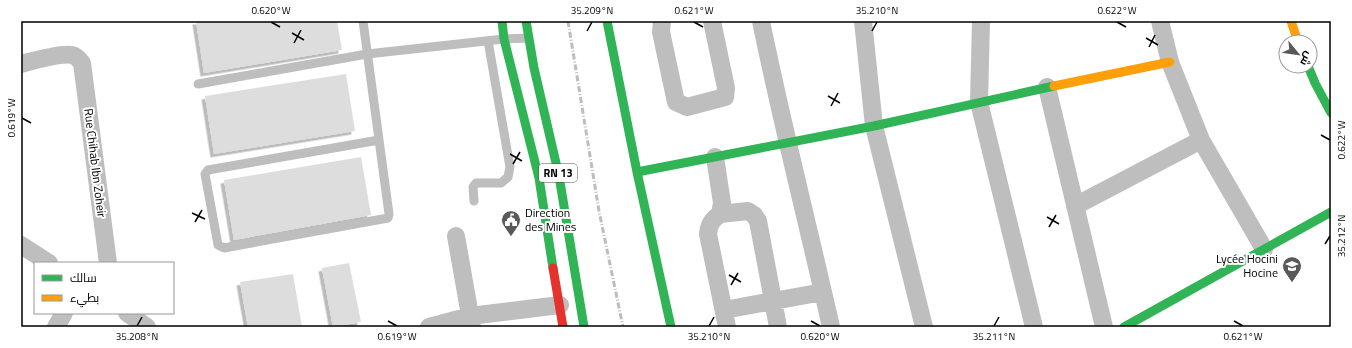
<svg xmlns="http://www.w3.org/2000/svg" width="1352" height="348" font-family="'Titillium Web',Cairo,sans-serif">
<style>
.building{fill:#ddd;filter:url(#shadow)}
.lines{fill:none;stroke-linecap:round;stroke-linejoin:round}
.lane{stroke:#bebebe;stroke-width:9}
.street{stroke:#bebebe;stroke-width:18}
.fast{stroke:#30b455;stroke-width:9}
.slow{stroke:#ff9f0a;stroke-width:9}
.jam{stroke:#e5322d;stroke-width:9}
.rail{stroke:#bdbdbd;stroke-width:3;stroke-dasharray:6 2 1 2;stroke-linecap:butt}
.ticks{fill:none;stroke:#000;stroke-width:1.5}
.labels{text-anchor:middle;stroke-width:4;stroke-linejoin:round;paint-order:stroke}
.shield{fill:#fff;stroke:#4c4c4c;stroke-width:1}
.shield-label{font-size:11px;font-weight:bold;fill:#000}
.street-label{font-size:12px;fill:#000;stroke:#fff}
.poi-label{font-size:12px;fill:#000;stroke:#fff;text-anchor:start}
.neatline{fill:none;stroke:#000;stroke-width:1.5}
.ticks-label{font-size:10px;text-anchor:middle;fill:#000}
</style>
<defs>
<filter id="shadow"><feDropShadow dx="-3.5" dy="3.5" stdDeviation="0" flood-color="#0004"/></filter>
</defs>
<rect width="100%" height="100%" fill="#fff"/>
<path class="building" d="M 196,21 L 337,21 L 342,50 L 204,73 Z
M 346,74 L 355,131 L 214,154 L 205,96 Z
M 361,157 L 371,215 L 234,240 L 224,180 Z
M 349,263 L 361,322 L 333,327 L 322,268 Z
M 293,274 L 302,327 L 248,327 L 240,282 Z"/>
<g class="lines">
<path class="lane" d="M 363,21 L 389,214 L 388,218 L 224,248 L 218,245 L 205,174 L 208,170 L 379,140
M 198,84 L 367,54 L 504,39 L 529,38
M 474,201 L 473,187 L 476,183 L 501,183 L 508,177 L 510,167 L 488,41"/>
<path class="street" d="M 662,21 L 661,32 L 676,102 L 687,107 L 725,97 L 726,88 L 712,21
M 761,21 C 782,124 808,225 831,327
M 863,21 L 874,126 L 924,327
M 981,21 L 979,102 L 1034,327
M 1160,21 L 1170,62 L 1201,140 L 1264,249
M 21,64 C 32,61 62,53 72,55 C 77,56 79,60 82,63 L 108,263
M 1047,87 L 1104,327
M 715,157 L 722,203 L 720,214 C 712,220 709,224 708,234 L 727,327
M 1075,206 L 1201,140
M 720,214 L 748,211 L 754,215 L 758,221 L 778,327
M 456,236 L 472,327
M 21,245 L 49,263
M 724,310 L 823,292
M 127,313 L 147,327
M 56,327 L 64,313
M 429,327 L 470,316 L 560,305"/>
<path class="fast" d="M 502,21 L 504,39 L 539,178 L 553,268
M 526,21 L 534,68 L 559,176 L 584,327
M 607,21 L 637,172 L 671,327
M 1308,66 L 1315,83 L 1331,113
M 637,172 L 874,126 L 1054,86
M 1124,327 L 1331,212"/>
<path class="slow" d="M 1291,21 L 1298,42
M 1054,86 L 1170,62"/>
<path class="jam" d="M 553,268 L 563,327"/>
<path class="rail" d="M 568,21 L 599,211 L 623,327"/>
</g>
<path class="ticks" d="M 271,22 L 280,27M 694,22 L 703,27M 1117,22 L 1126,27M 587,31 L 592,22M 872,31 L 877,22M 292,33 L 304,40M 1146,38 L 1158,45M 294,43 L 301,30M 1149,47 L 1155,35M 828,96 L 840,103M 831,106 L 838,93M 22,118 L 31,123M 1321,135 L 1330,140M 510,154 L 522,161M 513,164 L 520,152M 192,213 L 205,219M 1047,217 L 1059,224M 195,222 L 202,210M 1049,227 L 1056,215M 1325,244 L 1330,236M 729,275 L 741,282M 731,285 L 738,273M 388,321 L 397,326M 811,321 L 820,326M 1234,321 L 1243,326M 137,326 L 142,317M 709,326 L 714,317M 994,326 L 999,317"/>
<defs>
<g id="civic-pin" transform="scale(1)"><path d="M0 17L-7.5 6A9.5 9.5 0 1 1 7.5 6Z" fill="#595959" stroke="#fff"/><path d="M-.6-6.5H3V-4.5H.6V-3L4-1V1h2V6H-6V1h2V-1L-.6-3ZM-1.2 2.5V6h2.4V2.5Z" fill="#fff"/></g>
<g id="school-pin" transform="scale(1)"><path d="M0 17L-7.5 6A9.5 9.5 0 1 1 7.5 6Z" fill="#595959" stroke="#fff"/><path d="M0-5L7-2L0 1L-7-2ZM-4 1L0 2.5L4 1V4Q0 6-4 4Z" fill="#fff"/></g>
</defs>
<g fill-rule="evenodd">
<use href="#civic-pin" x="511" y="220"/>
<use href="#school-pin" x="1292" y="266"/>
</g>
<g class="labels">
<rect class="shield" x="539" y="164" width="38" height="18" rx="3"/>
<g class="shield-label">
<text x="558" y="177">RN 13</text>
</g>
<g class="street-label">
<text transform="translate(95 163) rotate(83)" y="4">Rue Chihab Ibn Zoheir</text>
</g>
<g class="poi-label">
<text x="525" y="217">Direction<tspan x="525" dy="14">des Mines</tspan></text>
<text x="1278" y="263" text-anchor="end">Lycée Hocini<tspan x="1278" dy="14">Hocine</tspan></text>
</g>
</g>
<rect width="1352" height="348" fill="none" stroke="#ffffff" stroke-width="44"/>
<rect x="34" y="262" width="140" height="52" fill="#ffffff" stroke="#999999"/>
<rect x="42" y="275" width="20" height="6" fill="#30b455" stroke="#999999"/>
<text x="70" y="282" font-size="12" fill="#000000">سالك</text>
<rect x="42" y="295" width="20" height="6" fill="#ff9f0a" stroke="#999999"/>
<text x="70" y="302" font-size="12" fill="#000000">بطيء</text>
<g transform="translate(1298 54) rotate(119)"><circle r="19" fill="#ffffff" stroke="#999999"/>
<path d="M0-3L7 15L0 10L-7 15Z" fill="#595959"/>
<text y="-6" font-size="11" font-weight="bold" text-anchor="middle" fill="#000000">ش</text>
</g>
<rect x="22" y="22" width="1308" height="304" class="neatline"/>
<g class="ticks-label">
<text x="271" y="14">0.620°W</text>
<text x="592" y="14">35.209°N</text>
<text x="694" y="14">0.621°W</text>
<text x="877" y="14">35.210°N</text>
<text x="1117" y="14">0.622°W</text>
<text transform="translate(11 118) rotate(-90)" y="4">0.619°W</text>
<text transform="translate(1341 140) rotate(-90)" y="4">0.622°W</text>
<text transform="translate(1341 236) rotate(-90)" y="4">35.212°N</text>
<text x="137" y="340">35.208°N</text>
<text x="397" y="340">0.619°W</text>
<text x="709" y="340">35.210°N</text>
<text x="820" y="340">0.620°W</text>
<text x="994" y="340">35.211°N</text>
<text x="1243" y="340">0.621°W</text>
</g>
</svg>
